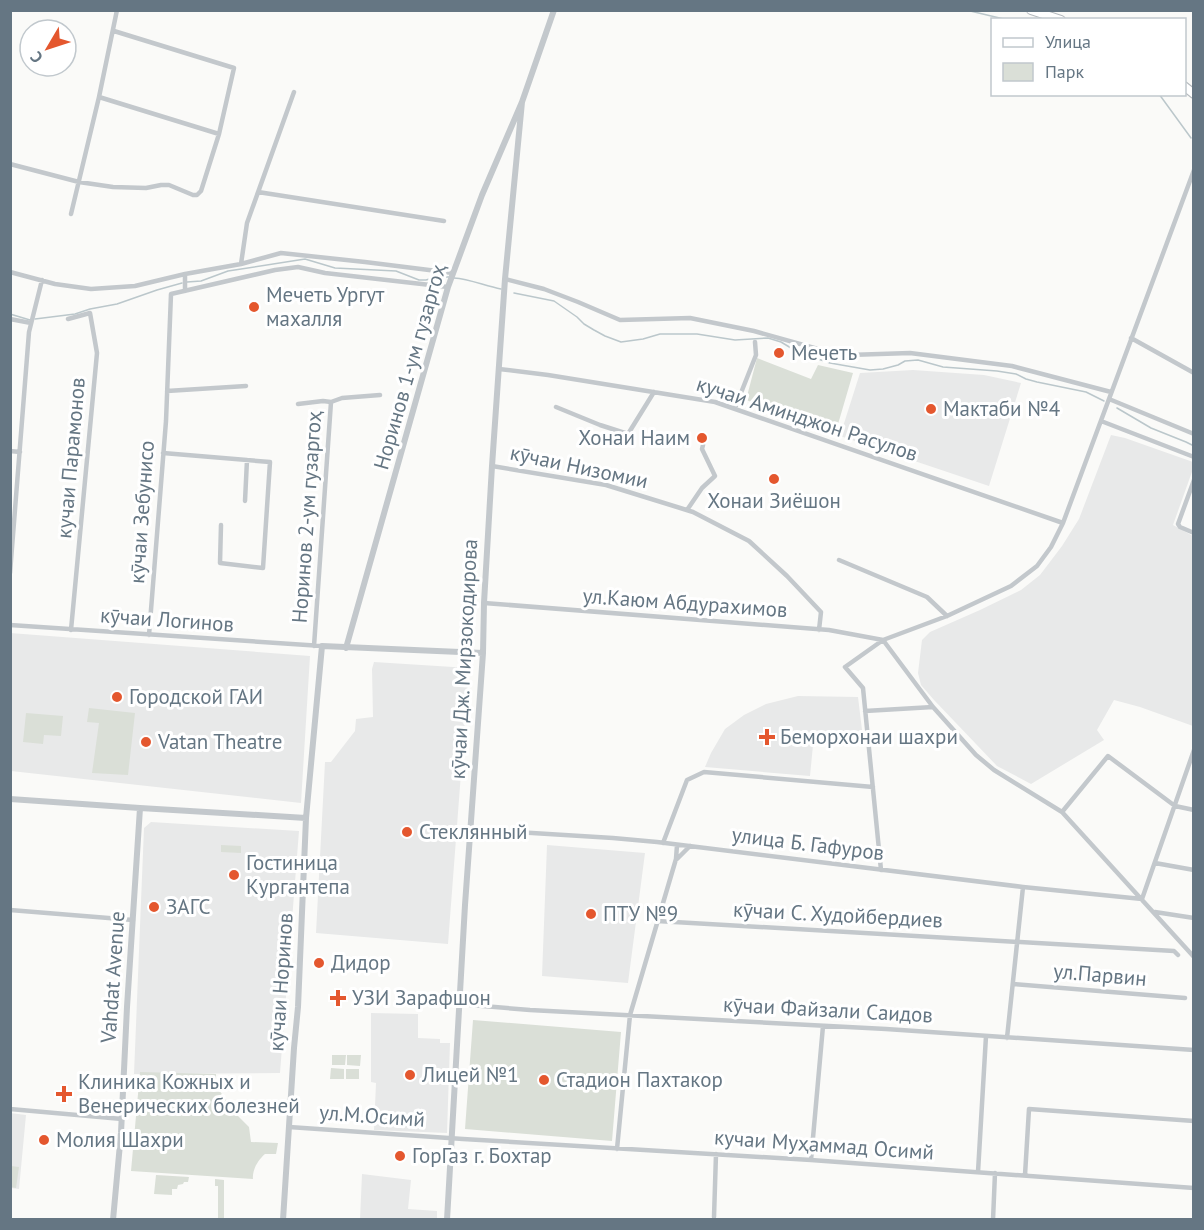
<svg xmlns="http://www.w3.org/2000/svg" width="1204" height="1230" font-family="'PT Sans',sans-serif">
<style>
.built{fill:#e8e9e9}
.green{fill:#dadfd7}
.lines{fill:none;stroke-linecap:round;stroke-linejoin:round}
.stream{stroke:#bbc7cb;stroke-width:1.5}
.primary-casing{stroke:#b5babe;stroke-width:10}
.minor{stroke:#c3c8cc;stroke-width:4.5}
.tertiary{stroke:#c3c8cc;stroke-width:6}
.primary{stroke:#fff;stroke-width:8}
.poi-dot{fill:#e4572e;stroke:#fff;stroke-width:2}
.labels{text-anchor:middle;stroke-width:6;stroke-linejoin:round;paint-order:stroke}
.poi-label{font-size:21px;fill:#657683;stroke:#fff;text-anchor:start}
.street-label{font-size:21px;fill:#657683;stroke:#fff}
</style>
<rect width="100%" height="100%" fill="#fafaf8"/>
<path class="built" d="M 913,370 L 984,375 L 1021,383 L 989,486 L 840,436 L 860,373 Z
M 1111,435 L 1125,438 L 1193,462 L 1193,469 L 1173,525 L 1193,536 L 1193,726 L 1140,707 L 1114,700 L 1097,730 L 1104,740 L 1031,784 L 997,766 L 934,700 L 921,685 L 918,673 L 922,640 L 930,632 L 980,610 L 1021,590 L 1040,575 L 1062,546 L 1079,519 Z
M 10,633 L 310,656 L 301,803 L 11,771 Z
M 374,662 L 469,668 L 448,944 L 316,933 L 325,762 L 331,762 L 355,731 L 356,719 L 373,717 L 372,669 Z
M 798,696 L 858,697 L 863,738 L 814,735 L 810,776 L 705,767 L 711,753 L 725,729 L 744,715 L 766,704 Z
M 151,822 L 299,831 L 280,1073 L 134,1074 L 144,828 Z
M 547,845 L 645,853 L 628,983 L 542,976 Z
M 371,1013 L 418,1014 L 418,1038 L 440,1039 L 440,1043 L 450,1043 L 447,1133 L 374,1130 L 376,1083 L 371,1082 Z
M 10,1113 L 26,1115 L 19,1189 L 11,1188 Z
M 362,1174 L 411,1180 L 408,1209 L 437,1211 L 437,1219 L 360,1220 Z"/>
<path class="green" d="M 757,358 L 811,379 L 818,365 L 853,373 L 836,431 L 746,400 Z
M 89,708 L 135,713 L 128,775 L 92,773 L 99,723 L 87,722 Z
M 26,713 L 63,716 L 61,736 L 44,735 L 43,744 L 23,742 Z
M 221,845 L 241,846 L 241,853 L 221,852 Z
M 473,1020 L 621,1032 L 612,1141 L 465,1129 Z
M 332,1055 L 346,1055 L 345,1065 L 332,1065 Z
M 347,1055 L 361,1055 L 360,1066 L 347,1065 Z
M 331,1068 L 344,1069 L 344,1079 L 330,1079 Z
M 346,1069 L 359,1069 L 359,1079 L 346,1079 Z
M 140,1072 L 216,1074 L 216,1086 L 238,1116 L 249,1127 L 251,1142 L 278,1143 L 276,1154 L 265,1154 C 258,1160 252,1170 253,1179 L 131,1171 Z
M 11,1166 L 19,1167 L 16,1188 L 11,1187 Z
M 156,1175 L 189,1177 L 188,1182 L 184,1182 L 183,1184 L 178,1185 L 177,1189 L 172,1189 L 172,1195 L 154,1194 Z
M 215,1179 L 224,1180 L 224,1219 L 218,1219 L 218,1186 L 215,1186 Z"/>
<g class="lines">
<path class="stream" d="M 966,10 L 1008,20
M 1159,94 L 1191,138
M 454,278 C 470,279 485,286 501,289
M 187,282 L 201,281 L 228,271 L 305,259 L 335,268 L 396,271 L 419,280 L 426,280 L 436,277 L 449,277
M 514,293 L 554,301 L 577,317 L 584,324 L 594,330 L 605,336 L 621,342 L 643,339 L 660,334 L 697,334 L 735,340 L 768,338 L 781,342 L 801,354 L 810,354 L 818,359 L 830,363 L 870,370 L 883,369 L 898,365 L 905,361 L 918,360 L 943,367 L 997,371 L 1016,374 L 1026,379 L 1037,382 L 1086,392 L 1104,401
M 10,314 L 30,320
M 35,319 L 75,314 L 90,309 L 117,304 L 157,290 L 182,283
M 1117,408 L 1151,428 L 1186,442 L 1194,446"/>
<g class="primary-casing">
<path id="primary" d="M 1031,10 L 1061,20
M 1184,86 L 1194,94"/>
</g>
<path class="minor" d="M 99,97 L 219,134
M 10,164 L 79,182 L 113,187 L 146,188 L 161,185 L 169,185 L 193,195 L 197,195 L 201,191 L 219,134 L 234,68 L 114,31
M 258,192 L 444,221
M 71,214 L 99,97 L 117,10
M 241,264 L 247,223 L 294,92
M 10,272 L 55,284 L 91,289 L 135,286 L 185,274 L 241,264 L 281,253 L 365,262 L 453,273
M 185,274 L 185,291
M 505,279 L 544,289 L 578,302 L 620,320 L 690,318 L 754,331 L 825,351 L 849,355 L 910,353 L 1012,366 L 1111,392
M 10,319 L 31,323
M 68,319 L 90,313 L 97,353 L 71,630
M 1131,338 L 1194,373
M 499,369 L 548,375 L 715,402 L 1063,523
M 167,391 L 246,386
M 1109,399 L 1194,434
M 298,404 L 323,401 L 331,402
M 556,407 L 600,425 L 628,434 L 654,392
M 735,408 L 756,355 L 755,342
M 1101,421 L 1194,457
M 10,451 L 20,452
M 163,453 L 270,462 L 263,568 L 220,563 L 221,525
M 492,466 L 606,485 L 693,512 L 749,541 L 787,576 L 821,612 L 819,630
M 1194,480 L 1178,524 L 1180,527 L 1194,533
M 245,501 L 247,460
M 687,510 L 702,488 L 715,476 L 702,449 L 703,445
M 839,560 L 927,597 L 947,616
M 10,573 L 29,332 L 42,280
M 484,603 L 829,630 L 883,640 L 933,707 L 976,755 L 994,770 L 1062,812 L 1194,957
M 10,625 L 322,646
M 149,635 L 166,421 L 171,294 L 275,270 L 298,267 L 325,273 L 448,287
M 314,646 L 331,402 L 342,398 L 380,395
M 865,711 L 933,707
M 1062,812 L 1108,756 L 1175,806 L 1194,810
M 470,829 L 613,838 L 657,842 L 1023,887 L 1142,899
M 663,843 L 687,780 L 704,772 L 873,787
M 677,859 L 690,846
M 1155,863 L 1194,870
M 881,870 L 863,688 L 845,667 L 883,640 L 947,616 L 1011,586 L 1037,566 L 1051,547 L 1063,523 L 1194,170
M 1142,899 L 1194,750
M 10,910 L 133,920
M 1155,912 L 1194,918
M 657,921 L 1174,951 L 1178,955
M 1014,984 L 1185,998
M 459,1004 L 530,1010 L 886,1029 L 1194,1050
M 1007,1038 L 1023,887
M 10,1109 L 122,1119
M 289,1127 L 463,1139 L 811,1160 L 1194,1188
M 617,1149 L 630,1015 L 676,859 L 677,845
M 811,1160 L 823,1026
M 978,1172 L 986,1036
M 1025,1175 L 1029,1109 L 1194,1121
M 714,1217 L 716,1154
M 993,1220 L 995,1173"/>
<path class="tertiary" d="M 346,648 L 448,287 L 482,195 L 522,102 L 554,10
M 10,799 L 140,808 L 306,818
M 113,1220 L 121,1133 L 127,1007 L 140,808
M 283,1220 L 294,1048 L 298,1007 L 306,818 L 322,646 L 483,653
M 447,1220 L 465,905 L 483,653 L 484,603 L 492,466 L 505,279 L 522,102"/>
<use href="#primary" class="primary"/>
</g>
<g class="poi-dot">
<circle cx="254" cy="307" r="6"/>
<circle cx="779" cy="353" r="6"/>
<circle cx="931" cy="409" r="6"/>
<circle cx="702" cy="438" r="6"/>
<circle cx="774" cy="479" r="6"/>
<circle cx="117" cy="697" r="6"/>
<path d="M764 728h6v6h6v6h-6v6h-6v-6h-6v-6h6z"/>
<circle cx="146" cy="742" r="6"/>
<circle cx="407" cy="832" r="6"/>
<circle cx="234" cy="875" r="6"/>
<circle cx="154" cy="907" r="6"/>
<circle cx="591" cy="914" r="6"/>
<circle cx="319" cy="963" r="6"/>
<path d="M335 989h6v6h6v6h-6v6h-6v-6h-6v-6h6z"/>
<circle cx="410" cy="1075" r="6"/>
<circle cx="544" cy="1080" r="6"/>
<path d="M61 1085h6v6h6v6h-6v6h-6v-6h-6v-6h6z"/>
<circle cx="44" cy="1140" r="6"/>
<circle cx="400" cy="1156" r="6"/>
</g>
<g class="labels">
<g class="poi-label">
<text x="266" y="302">Мечеть Ургут<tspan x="266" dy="24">махалля</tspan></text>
<text x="791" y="360">Мечеть</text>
<text x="943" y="416">Мактаби №4</text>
<text x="690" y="445" text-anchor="end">Хонаи Наим</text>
<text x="774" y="508" text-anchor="middle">Хонаи Зиёшон</text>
<text x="129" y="704">Городской ГАИ</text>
<text x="780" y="744">Беморхонаи шахри</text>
<text x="158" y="749">Vatan Theatre</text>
<text x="419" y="839">Стеклянный</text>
<text x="246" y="870">Гостиница<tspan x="246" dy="24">Кургантепа</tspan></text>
<text x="166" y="914">ЗАГС</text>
<text x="603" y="921">ПТУ №9</text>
<text x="331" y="970">Дидор</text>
<text x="352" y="1005">УЗИ Зарафшон</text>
<text x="422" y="1082">Лицей №1</text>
<text x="556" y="1087">Стадион Пахтакор</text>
<text x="78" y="1089">Клиника Кожных и<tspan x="78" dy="24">Венерических болезней</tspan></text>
<text x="56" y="1147">Молия Шахри</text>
<text x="412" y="1163">ГорГаз г. Бохтар</text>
</g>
<g class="street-label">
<text transform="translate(410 367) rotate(-74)" y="7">Норинов 1-ум гузаргоҳ</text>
<text transform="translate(807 419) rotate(18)" y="7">кучаи Аминджон Расулов</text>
<text transform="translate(71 458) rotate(-85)" y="7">кучаи Парамонов</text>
<text transform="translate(579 467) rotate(12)" y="7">кӯчаи Низомии</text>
<text transform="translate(142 512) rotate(-86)" y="7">кӯчаи Зебунисо</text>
<text transform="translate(307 517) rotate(-86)" y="7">Норинов 2-ум гузаргоҳ</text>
<text transform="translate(685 603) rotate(4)" y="7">ул.Каюм Абдурахимов</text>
<text transform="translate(167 620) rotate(4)" y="7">кӯчаи Логинов</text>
<text transform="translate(464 659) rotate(-87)" y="7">кӯчаи Дж. Мирзокодирова</text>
<text transform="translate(808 844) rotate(7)" y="7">улица Б. Гафуров</text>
<text transform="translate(838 915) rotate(3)" y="7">кӯчаи С. Худойбердиев</text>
<text transform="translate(1100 975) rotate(5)" y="7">ул.Парвин</text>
<text transform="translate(113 977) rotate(-86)" y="7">Vahdat Avenue</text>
<text transform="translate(281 982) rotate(-86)" y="7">кӯчаи Норинов</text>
<text transform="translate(828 1010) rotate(3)" y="7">кӯчаи Файзали Саидов</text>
<text transform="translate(372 1116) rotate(4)" y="7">ул.М.Осимй</text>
<text transform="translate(824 1145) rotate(4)" y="7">кучаи Муҳаммад Осимй</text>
</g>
</g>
<rect width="1204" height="1230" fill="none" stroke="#657683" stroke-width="24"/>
<rect x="991" y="18" width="195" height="78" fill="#ffffff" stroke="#c1c8cd" stroke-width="1.5"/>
<rect x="1003" y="38" width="30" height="9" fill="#ffffff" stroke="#c1c8cd" stroke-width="1.5"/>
<text x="1045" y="48" font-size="18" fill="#657683">Улица</text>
<rect x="1003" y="63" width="30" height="18" fill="#dadfd7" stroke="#c1c8cd" stroke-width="1.5"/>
<text x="1045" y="78" font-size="18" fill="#657683">Парк</text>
<g transform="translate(48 48) rotate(231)"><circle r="28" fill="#ffffff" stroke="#c1c8cd" stroke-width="1.5"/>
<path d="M0-4.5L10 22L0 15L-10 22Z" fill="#e4572e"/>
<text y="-9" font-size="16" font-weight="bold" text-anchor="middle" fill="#657683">С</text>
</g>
</svg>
